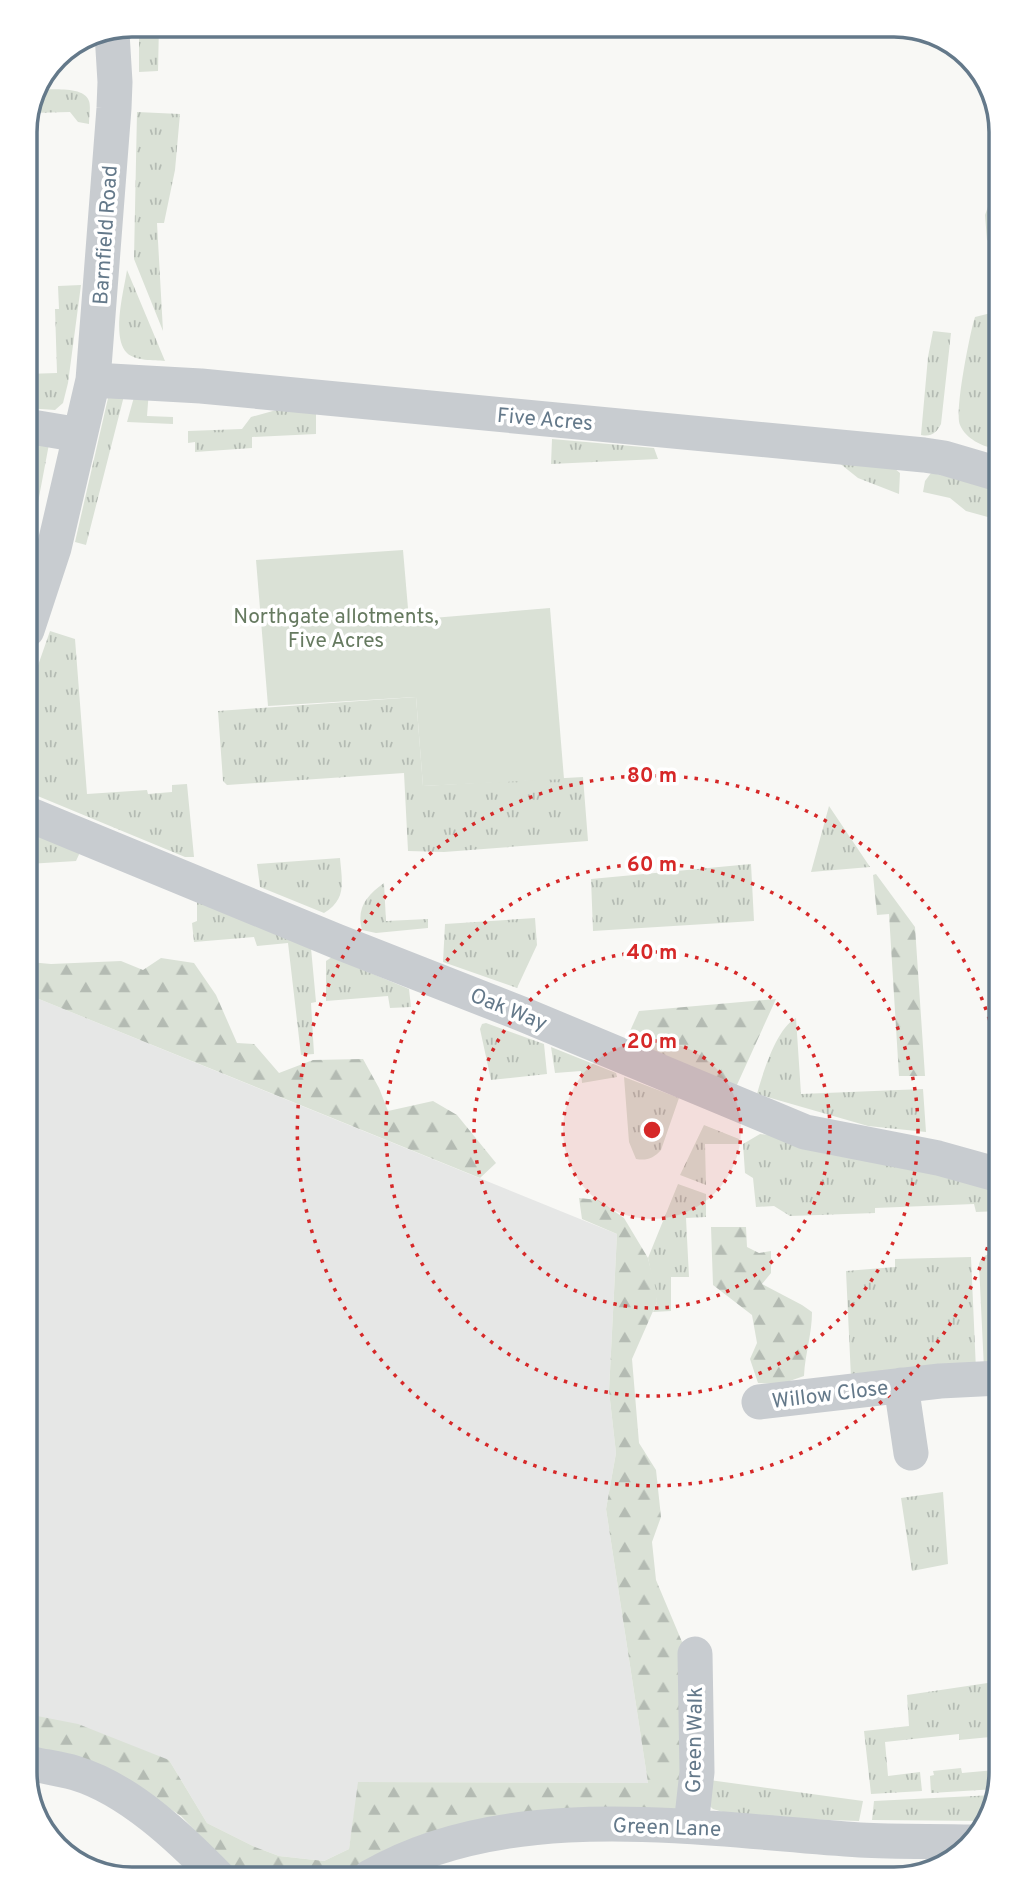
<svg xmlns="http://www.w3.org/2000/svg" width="1026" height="1904" font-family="Overpass,sans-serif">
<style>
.built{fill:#e6e7e6}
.grass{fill:url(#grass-tufts)}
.forest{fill:url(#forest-firs)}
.garden{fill:#dae1d6}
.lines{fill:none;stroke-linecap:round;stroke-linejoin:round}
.minor{stroke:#c8ccd0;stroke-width:35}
.ring{fill:none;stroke:#d62828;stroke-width:3.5;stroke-dasharray:3.5 7}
.labels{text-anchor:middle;stroke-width:7;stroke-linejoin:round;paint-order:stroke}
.street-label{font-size:21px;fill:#64798a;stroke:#fff}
.park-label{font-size:21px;fill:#667a60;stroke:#fff}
.rim{fill:none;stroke:#64798a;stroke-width:3.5}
.centre{fill:#d62828;stroke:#fff;stroke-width:3.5}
.ring-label{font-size:21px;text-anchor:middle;font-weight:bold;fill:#d62828;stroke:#fff;stroke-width:7;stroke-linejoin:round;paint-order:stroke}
</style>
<defs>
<pattern id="grass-tufts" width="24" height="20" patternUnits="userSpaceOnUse" patternTransform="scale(1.75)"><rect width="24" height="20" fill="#dae1d6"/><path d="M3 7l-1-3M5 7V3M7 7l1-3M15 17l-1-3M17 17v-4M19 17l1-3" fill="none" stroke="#b4bbb3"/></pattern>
<pattern id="forest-firs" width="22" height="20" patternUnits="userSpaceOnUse" patternTransform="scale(1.75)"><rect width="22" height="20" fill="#dae1d6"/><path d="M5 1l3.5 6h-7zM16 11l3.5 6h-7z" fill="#b4bbb3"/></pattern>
</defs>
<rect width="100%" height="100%" fill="#f8f8f5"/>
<path class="built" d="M 29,995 L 617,1234 L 609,1391 L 616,1453 L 606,1509 L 648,1783 L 359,1782 L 349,1849 L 324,1861 L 279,1856 L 255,1847 L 207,1823 L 169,1760 L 32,1722 Z"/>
<path class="grass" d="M 139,25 L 159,25 L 158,71 L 139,72 Z
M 41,89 C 54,90 84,86 89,101 C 91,107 89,117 89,124 L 78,122 L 70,112 L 30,113 Z
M 137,112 L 180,114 L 175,170 L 164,223 L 157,223 L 163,331 L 134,259 Z
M 994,190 L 994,243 L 987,240 L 985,215 Z
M 127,270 L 165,361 C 154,360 135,361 127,353 C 111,338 124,290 127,270 Z
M 81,285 L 68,383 L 63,403 L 55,410 L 26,408 L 26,374 L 57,373 L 55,309 L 59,309 L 58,286 Z
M 991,313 L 994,314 L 995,449 C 982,446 966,439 960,425 C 954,413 970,332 975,317 Z
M 933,331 L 951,333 L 941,424 C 936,433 932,437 921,435 L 928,357 Z
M 111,385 L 126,388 L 86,545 L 75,542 Z
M 136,390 L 149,390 L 147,416 L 173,417 L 173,424 L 127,422 Z
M 280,409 L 316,413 L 316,434 L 252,437 L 252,448 L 195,452 L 195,442 L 188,443 L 188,431 L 242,429 L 251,417 Z
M 26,432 L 49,444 L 27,561 Z
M 552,439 L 654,448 L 658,459 L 551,464 Z
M 838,462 L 894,468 L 900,473 L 899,494 L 858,478 Z
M 931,473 L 995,485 L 995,519 L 966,511 L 950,498 L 923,492 L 925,481 Z
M 50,631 L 75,639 L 87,794 L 147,790 L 148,794 L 172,792 L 172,785 L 187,784 L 194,857 L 185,857 L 28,792 L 27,697 Z
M 416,697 L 423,786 L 583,777 L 588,841 L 444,852 L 408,851 L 404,773 L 227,785 L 223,781 L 218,711 Z
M 829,806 L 870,867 L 811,872 Z
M 28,825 L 81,850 L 76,861 L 28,864 Z
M 340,858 C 342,882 347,899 324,913 L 260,887 L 257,864 Z
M 751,864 L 754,921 L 593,931 L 591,879 Z
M 384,883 L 386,921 L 428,919 L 428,928 L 376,933 L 362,930 C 356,908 367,895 384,883 Z
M 197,901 L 311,948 L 316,1002 L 311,1003 L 314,1054 L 301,1055 L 288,943 L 257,946 L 254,937 L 194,942 L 192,923 L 197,921 Z
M 535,918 L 537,945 L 517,988 L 443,962 L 445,924 Z
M 332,957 L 409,989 L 411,1007 L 390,1008 L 388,996 L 326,1001 L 326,961 Z
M 796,1018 L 801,1094 L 923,1089 L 926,1132 L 868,1126 L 757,1094 C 763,1073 776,1029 796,1018 Z
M 486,1023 L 544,1044 L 547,1074 L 491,1080 L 480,1029 L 482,1024 Z
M 551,1047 L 616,1073 L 617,1077 L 582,1083 L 581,1071 L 555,1073 Z
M 624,1077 L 679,1098 L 661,1150 C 654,1158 647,1161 636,1159 L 629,1142 Z
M 704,1125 L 739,1139 L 739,1144 L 705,1144 L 706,1185 L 680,1175 Z
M 760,1134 L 791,1137 L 989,1188 L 999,1192 L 999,1211 L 976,1212 L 974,1204 L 875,1208 L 875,1213 L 790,1216 L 774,1206 L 756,1207 L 753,1178 L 745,1173 L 743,1144 Z
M 678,1184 L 706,1194 L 706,1217 L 686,1218 L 689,1277 L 671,1277 L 671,1311 L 653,1312 L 657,1302 L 648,1258 Z
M 996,1252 L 999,1367 L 984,1369 L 979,1264 C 981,1256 988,1254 996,1252 Z
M 971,1257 L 976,1370 L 851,1378 L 846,1271 L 895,1267 L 895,1259 Z
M 943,1492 L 948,1564 L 912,1571 L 901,1498 Z
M 1001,1681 L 1001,1736 L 959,1740 L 959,1734 L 885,1742 L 888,1776 L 920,1772 L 922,1791 L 871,1794 L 864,1731 L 909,1726 L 907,1695 Z
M 961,1768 L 962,1773 L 995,1770 L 995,1774 L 999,1774 L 996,1789 L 931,1793 L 930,1776 L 934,1775 L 933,1771 Z
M 702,1779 L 863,1801 L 859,1821 L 739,1817 L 713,1809 L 702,1799 Z
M 994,1795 L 986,1821 L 872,1820 L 874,1801 Z"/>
<path class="forest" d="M 876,874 L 915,927 L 925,1076 L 899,1076 L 889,914 L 877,915 L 873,875 Z
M 161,958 L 194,963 L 216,995 L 237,1043 L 254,1044 L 279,1073 L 313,1060 L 363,1059 L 379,1088 L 388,1111 L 433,1101 L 457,1115 L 496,1163 L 480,1178 L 29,995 L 29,962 L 51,964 L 121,961 L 143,970 Z
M 776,999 L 736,1087 L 626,1040 L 639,1011 Z
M 579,1198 L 598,1200 L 624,1218 L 648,1258 L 656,1290 L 657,1302 L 632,1359 L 639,1443 L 656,1470 L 661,1517 L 652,1542 L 656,1580 L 685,1649 L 683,1820 L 399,1847 L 348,1877 L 237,1878 L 229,1866 L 181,1816 L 118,1774 L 33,1748 L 32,1715 L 78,1724 L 169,1760 L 207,1823 L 255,1847 L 279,1856 L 324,1861 L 349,1849 L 358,1782 L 648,1783 L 606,1509 L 616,1453 L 609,1391 L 617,1234 L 582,1219 Z
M 711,1227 L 746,1227 L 747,1247 L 759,1253 L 771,1251 L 771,1273 L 762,1284 L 802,1305 L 812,1312 C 812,1334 805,1354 804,1376 L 781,1384 L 758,1383 L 750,1359 L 757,1343 L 752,1315 L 713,1285 Z"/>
<path class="garden" d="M 403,550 L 409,620 L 550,608 L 564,779 L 423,786 L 416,697 L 268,706 L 256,560 Z"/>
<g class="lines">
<path class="minor" d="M 93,380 L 201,386 L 924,455 L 944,458 L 995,473
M 26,426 L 80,435
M 27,630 L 54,548 L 93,380 L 114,108 L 115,82 L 112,33
M 28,814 L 336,941 L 522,1014 L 805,1132 L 938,1158 L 999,1175
M 901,1385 L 911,1453
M 759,1402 L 940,1381 L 1000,1378
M 33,1764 C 47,1767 61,1769 75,1773 C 129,1789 181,1839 219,1878
M 691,1826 L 697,1772 L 695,1654
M 370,1877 C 511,1795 704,1830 860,1840 C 897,1842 934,1841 972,1842"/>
</g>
<circle cx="652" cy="1130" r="89" fill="#d62828" fill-opacity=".12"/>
<g class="ring">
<circle cx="652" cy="1130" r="89"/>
<circle cx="652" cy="1130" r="178"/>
<circle cx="652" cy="1130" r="266"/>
<path d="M999 1207A355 355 0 1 1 998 1050"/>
</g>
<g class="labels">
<g class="street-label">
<text transform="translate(105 235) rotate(-86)" y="7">Barnfield Road</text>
<text transform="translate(545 419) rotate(5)" y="7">Five Acres</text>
<text transform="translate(509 1009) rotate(22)" y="7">Oak Way</text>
<text transform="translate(830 1394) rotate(-7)" y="7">Willow Close</text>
<text transform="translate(694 1740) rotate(-89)" y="7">Green Walk</text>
<text transform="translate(667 1827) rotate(2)" y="7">Green Lane</text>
</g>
<g class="park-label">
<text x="336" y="623">Northgate allotments,<tspan x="336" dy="24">Five Acres</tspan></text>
</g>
</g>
<path d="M0 0H1026V1904H0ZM132 37H894A95 95 0 0 1 989 132V1772A95 95 0 0 1 894 1867H132A95 95 0 0 1 37 1772V132A95 95 0 0 1 132 37Z" fill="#fff" fill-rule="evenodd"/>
<path class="rim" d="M132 37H894A95 95 0 0 1 989 132V1772A95 95 0 0 1 894 1867H132A95 95 0 0 1 37 1772V132A95 95 0 0 1 132 37Z"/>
<circle cx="652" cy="1130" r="10" class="centre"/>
<g class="ring-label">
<text x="652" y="782">80 m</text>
<text x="652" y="871">60 m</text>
<text x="652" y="959">40 m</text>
<text x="652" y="1048">20 m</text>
</g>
</svg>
